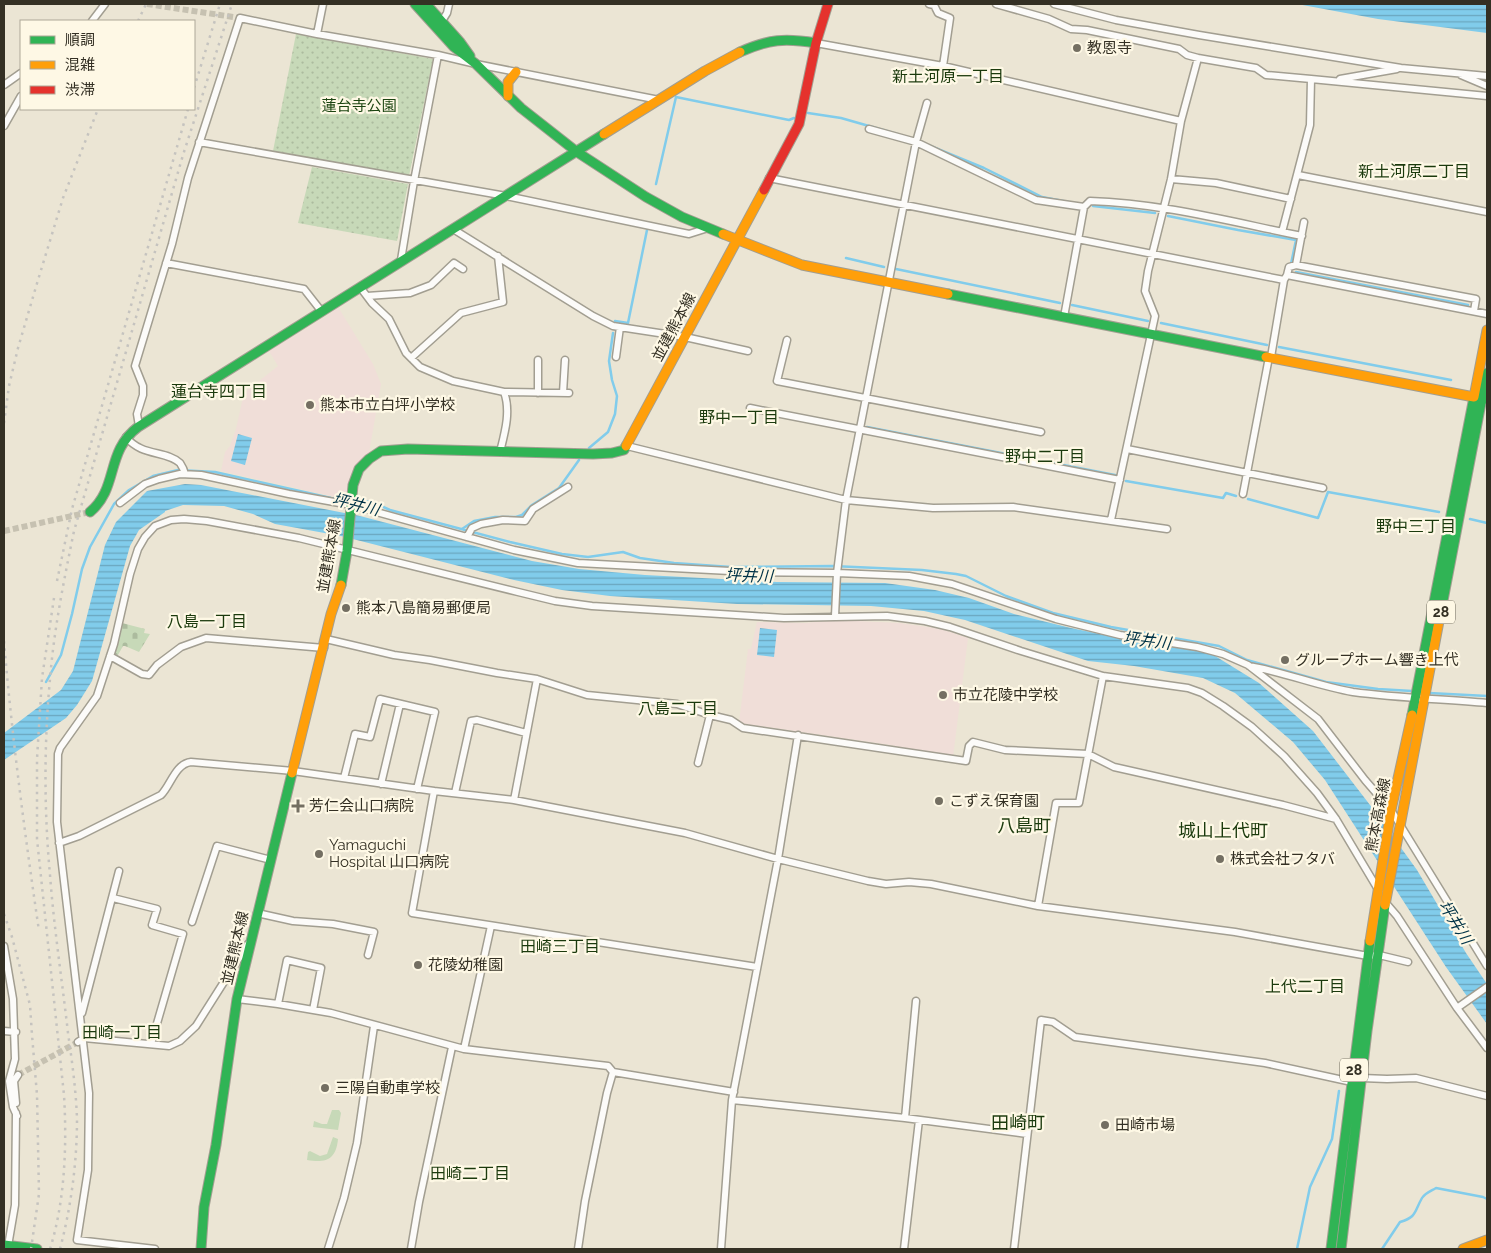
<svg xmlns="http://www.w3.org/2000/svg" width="1491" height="1253" font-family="Raleway,'Noto Sans JP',sans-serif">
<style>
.education{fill:#f0ded8}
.grass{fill:#c7d9b8}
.cemetery{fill:url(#cemetery-stones)}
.park{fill:url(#park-dots)}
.water{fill:url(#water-rules)}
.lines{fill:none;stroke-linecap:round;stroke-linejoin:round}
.stream{stroke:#81cceb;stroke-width:2.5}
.street-tunnel{stroke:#c6c1b1;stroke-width:6;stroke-dasharray:6 3;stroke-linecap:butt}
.street-casing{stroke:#a29e91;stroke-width:9}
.fast-casing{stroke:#a29e91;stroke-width:11}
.slow-casing{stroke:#a29e91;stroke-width:11}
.jam-casing{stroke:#a29e91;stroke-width:11}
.street{stroke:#fcfbf9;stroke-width:6}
.fast{stroke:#30b455;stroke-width:9}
.slow{stroke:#ff9f0a;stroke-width:9}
.jam{stroke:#e5322d;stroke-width:9}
.rail{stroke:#c5c3bf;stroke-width:2.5;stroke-dasharray:2.5 5;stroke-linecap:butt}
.poi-dot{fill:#746f62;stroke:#fef8e5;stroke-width:2}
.labels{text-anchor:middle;stroke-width:4.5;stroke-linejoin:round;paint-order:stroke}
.shield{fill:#fef8e5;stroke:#716c5e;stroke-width:1}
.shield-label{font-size:14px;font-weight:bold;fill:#343024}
.poi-label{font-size:15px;fill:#343024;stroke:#fef8e5;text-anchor:start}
.park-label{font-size:15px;fill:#1c4511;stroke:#fef8e5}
.street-label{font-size:15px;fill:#343024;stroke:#fef8e5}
.neighbourhood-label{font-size:16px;fill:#1b3a0d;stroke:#fef8e5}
.water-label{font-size:16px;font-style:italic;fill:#003347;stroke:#fef8e5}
.quarter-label{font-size:18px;fill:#1b3a0d;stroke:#fef8e5}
</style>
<defs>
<pattern id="cemetery-stones" width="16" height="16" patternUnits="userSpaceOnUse" patternTransform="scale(1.25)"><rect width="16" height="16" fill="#c7d9b8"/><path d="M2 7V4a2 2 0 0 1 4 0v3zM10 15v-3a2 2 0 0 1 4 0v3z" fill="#acbb9e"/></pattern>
<pattern id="park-dots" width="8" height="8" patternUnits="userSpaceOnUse" patternTransform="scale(1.25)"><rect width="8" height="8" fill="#c7d9b8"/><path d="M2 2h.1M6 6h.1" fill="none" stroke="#acbb9e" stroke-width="1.8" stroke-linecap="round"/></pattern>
<pattern id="water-rules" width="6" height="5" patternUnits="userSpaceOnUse" patternTransform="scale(1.25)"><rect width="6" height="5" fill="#81cceb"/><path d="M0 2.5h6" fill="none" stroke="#6aa6be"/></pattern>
</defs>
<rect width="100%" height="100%" fill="#ebe5d4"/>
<path class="education" d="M 338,307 L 373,364 L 381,384 L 369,453 L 356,467 L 348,497 L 335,497 L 221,471 L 225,452 L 230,446 L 236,429 L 244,393 L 278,366 L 269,351 L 326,317 Z
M 835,620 L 900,623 L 941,629 L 968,638 L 953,757 L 890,745 L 739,723 L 748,649 L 751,649 L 757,622 L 805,623 Z"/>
<path class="grass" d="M 332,1110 L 339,1110 L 341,1113 L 338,1130 L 313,1127 L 314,1121 L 322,1124 L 327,1124 Z
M 333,1137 L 338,1139 C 336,1160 326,1163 307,1160 L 308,1152 L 310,1151 L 320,1156 L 327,1154 Z"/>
<path class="cemetery" d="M 122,623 L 145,629 L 144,633 L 150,634 L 139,652 L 125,646 L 123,646 L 118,655 L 114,654 Z"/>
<path class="park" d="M 296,34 L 433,59 L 409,176 L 273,151 Z
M 312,167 L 408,184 L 397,241 L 298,223 Z"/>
<path class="water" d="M 1297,4 L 1487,4 L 1487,33 L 1378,19 Z
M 238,434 L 252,438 L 245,465 L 231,461 Z
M 185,484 L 201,485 L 360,516 L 532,561 L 579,569 L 645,575 L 777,582 L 885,583 L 935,590 L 969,598 L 1014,614 L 1071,628 L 1158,646 L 1207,651 L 1259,683 L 1313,731 L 1370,805 L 1417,870 L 1466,953 L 1487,984 L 1487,1024 L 1446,967 L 1325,780 L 1293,742 L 1235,693 L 1203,678 L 1134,666 L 1088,661 L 965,620 L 924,611 L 871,606 L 737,604 L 610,596 L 562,590 L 514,580 L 341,536 L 275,524 L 253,514 L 224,506 L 183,505 L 165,511 L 165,512 L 139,530 L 130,546 L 92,681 L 77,705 L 66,718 L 4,760 L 4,733 L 61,690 L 73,671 L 105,545 L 116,522 L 147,491 Z
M 760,628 L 777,630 L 774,657 L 757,655 Z"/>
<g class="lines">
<path class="stream" d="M 808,113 L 841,118 L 897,134
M 928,145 L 984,168 L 1042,197 L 1068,202
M 656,184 L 676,97 L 789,120 L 794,118
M 1093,206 L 1155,213
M 1168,216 L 1238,230 L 1296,240 L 1291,264
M 846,258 L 884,267
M 896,269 L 1060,303
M 1296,272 L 1468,305
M 1072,305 L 1148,321
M 615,321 L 628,323 L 647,230
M 1161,323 L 1267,345
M 1279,347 L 1451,380
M 867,427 L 1115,475
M 589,448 L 608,432 L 615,414 L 617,396 L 612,380 L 609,361 L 613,333
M 1126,481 L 1223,498 L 1226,493 L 1236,496
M 1248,499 L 1318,518 L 1328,492 L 1439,512
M 1470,519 L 1487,523
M 462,529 L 474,521 L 495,517 L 516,517 L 522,515 L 532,505 L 559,488 L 579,460
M 46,682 L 61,655 L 72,614 L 82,569 L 90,547 L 114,504 L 129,490 L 153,476 L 178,470 L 215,472 L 331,498 L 372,502 L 390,510 L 510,542 L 562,554 L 588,557 L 623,552 L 640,558 L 674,563 L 731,567 L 832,566 L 922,570 L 956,574 L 966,576 L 1006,596 L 1053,613 L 1111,627 L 1219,646 L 1247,660 L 1326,682 L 1378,689 L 1412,691
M 1429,693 L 1487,696
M 1297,1249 L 1310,1187 L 1332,1139 L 1339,1091
M 1382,1249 L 1400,1222 C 1417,1217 1414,1212 1422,1198 C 1425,1193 1431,1191 1436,1188 L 1483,1197 L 1487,1199"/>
<path class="street-tunnel" d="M 147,4 L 240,18
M 4,531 L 90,512
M 18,1075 L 78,1042"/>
<g class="street-casing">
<path id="street" d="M 929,4 L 934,5 L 938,13 L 950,18 L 943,66
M 996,4 L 1049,19 L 1071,29 L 1087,30 L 1179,49 L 1187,55 L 1198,58 L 1256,68 L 1266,75 L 1311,79 L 1310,125 L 1282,232
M 1054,4 L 1116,20 L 1199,35 L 1401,68 L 1487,76
M 92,21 L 105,4
M 442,21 L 447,13 L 449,4
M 317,34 L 323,4
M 816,43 L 943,66 L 1181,121
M 1461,75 L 1487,86
M 1311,79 L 1487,96
M 1340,79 L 1397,69
M 4,85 L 21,73
M 4,126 L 21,96
M 869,129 L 916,142 L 1036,200 L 1084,207 L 1064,317
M 199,142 L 506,196 L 689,234 L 708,228
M 1298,175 L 1487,212
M 769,178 L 1284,280
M 1171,179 L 1216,183 L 1291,199
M 1084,207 L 1090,201 C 1161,203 1232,222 1302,236
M 1304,222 L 1296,265 L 1476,299 L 1474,311
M 453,229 L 593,316 L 613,326 L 685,337 L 748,351
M 401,260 L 414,181 L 438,55
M 166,263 L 304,289 L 322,312
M 1287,275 L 1289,267 L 1296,265
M 360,287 L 372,303 L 389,319 L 406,353 L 420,367 L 453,381 L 504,392 C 511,411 505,432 500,452
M 367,296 L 410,293 L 431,285 L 454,263 L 463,269
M 787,340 L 777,381 L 1041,432
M 616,357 L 620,327
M 1271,357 L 1284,280 L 1287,275 L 1487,314
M 411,358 L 461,313 L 503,302 L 498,256
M 504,392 L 569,393
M 538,393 L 538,360
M 563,393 L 565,360
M 750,408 L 1120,480
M 139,426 L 137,414 L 143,395 L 143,386 L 135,366 L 172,244 L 188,178 L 240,18 L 317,34 L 438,55 L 476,64 L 659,100
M 126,437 C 142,457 166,450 180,463 C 182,466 184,470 185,474
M 627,446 L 846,500 L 933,508 L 1013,507 L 1167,529
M 1127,449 L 1323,488
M 1243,494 L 1269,357
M 120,503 L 145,484 L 159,479 L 180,474 L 201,475 L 289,494 L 351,505 L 514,550 L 578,563 L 749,572 L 837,573 L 909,576 L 952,584 L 1056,619 L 1120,635 L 1197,647 L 1223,654 L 1248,665 L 1318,719 L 1365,780 L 1391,810 L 1487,966
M 1111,520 L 1155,316 L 1145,291 L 1148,271 L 1171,179 L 1181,121 L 1198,58
M 467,537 L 472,528 L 481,524 L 503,520 L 525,521 L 533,509 L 568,487
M 835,616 L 837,573 L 846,500 L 916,142 L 927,103
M 326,639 L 394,655 L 430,660 L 497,673 L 537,679 L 587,695 L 677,704 L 710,715 L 731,720 L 743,728 L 966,761 L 969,746 L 973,742 L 1005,750 L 1088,754 L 1114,767 L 1283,805 L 1336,819
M 110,656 L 142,674 L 149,675 L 157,665 L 181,647 L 206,638 L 324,648
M 1249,666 C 1284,672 1318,686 1353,692 C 1397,698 1443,699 1487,703
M 698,763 L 710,715
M 344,778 L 355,734 L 370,737 L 380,699 L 435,712 L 417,789
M 381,784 L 400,704
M 434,791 L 412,913 L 757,967
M 455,793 L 471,721 L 477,720 L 526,733
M 514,800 L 537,679
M 59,843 L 79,836 L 161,795 C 171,785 175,764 191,762 L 293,771 L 434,791 L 514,800 L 685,833 L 778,859 L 868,881 L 886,884 L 909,882 L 931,884 L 1038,906 L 1235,932 L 1368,956 L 1379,955 L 1408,962
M 113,898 L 157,909 L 152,925 L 183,934 L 151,1044
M 1385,902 L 1397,916 L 1457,1008 L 1487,1048
M 1038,906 L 1056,803 L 1079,803 L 1103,676
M 257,913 L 293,921 L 333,924 L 374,932 L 368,955
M 192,922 L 217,846 L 271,860
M 4,946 L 13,999 L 15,1059 L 9,1081 L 13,1107 L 17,1116
M 237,999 L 278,1004 L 331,1013 L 464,1049 L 608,1066 L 613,1072 L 734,1092
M 278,1004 L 287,960 L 321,968 L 313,1010
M 1457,1008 L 1487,987
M 82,1013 L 119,871
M 4,1031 L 16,1032
M 78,1042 L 84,1038 L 169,1046 L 180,1041 L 196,1026 L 248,944
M 464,1049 L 491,926
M 732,1100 L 905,1118 L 1027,1134
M 16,1103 L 14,1081 L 18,1075
M 905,1118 L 916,1001
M 8,1246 L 15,1205 L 16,1113
M 155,1249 L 77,1240 L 88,1170 L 89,1093 L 57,822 L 58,754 L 60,748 L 97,696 L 114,644 L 130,574 L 138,549 L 145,537 L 155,526 L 171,520 L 184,519 L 207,521 L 299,538 L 518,592 L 555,601 L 592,606 L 784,618 L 887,616 L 925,621 L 950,627 L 1021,651 L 1103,676 L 1188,688 L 1202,693 L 1223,706 L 1252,727 L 1284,756 L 1317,793 L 1336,819 L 1379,891
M 328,1249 L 344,1198 L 357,1143 L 374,1026
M 411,1249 L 419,1202 L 452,1047
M 578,1249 L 585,1201 L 607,1093 L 613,1072
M 721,1249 L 732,1100 L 778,859 L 798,735
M 904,1249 L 919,1120
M 1014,1249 L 1041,1020 L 1053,1022 L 1075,1037 L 1265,1063 L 1352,1082 L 1362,1078 L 1387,1079 L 1416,1078 L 1487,1096"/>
</g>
<g class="fast-casing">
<path id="fast" d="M 415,4 L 454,47 L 476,64 L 521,108 L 577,152 L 646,197 L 682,217 L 723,234
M 426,4 L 460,42 L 470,56
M 740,52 C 769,39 785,38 816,43
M 948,294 L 1266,357
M 1482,398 L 1487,373
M 90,512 C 119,488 105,452 138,427 L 604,134
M 341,585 L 347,551 L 353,485 L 359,469 L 369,459 L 381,451 L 408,449 L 593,454 L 612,453 L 624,450 L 626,446
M 1440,616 L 1482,398
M 1412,715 L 1474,397 L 1487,399
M 4,1245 L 37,1249
M 201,1249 L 204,1207 L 216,1145 L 237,999 L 292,773
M 1331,1249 L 1370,941
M 1341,1249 L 1367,1031 L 1385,905"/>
</g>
<g class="slow-casing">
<path id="slow" d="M 508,96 L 508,82 L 516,72
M 604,134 L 705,71 L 740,52
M 723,234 L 802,265 L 948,294
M 1266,357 L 1474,397 L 1487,330
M 626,446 L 764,190
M 292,773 L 331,614 L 341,585
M 1385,905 L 1440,616
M 1370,941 L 1391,810 L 1412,715
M 1463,1249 L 1487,1240"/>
</g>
<g class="jam-casing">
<path id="jam" d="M 764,190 L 799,124 L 816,43 L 828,4"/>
</g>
<use href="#street" class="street"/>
<use href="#fast" class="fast"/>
<use href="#slow" class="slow"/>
<use href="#jam" class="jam"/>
<path class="rail" d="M 138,21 L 146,4
M 194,88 L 220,4
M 4,423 L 9,386 L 18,348 L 38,280 L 63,198 L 98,109
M 57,581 L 72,509 L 188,109
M 4,641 C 12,738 25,835 39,931
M 4,914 L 12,937 L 30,1005 L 32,1035 L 37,1095 L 39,1194 L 31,1249
M 50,1249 C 65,1201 67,1145 64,1095 L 37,839 L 37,759 L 39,726 L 42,678 L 54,598
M 60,1249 C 71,1207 77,1163 77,1119 C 76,1090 72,1061 68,1033 C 62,980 54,928 50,875 C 44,810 44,744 50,679 C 54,629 64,580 74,531 L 183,155 L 232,4"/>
</g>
<g class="poi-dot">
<circle cx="1077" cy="48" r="5"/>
<circle cx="310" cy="405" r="5"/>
<circle cx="346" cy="608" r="5"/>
<circle cx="1285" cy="660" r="5"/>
<circle cx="943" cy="695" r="5"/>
<circle cx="939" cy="801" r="5"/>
<path d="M295.5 798.5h5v5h5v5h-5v5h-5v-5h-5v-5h5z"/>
<circle cx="319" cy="854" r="5"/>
<circle cx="1220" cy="859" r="5"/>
<circle cx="418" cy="965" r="5"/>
<circle cx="325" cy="1088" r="5"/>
<circle cx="1105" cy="1125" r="5"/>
</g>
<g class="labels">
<g class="shield">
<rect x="1427" y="600.5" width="28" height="23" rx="4"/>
<rect x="1340" y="1058.5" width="28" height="23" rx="4"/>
</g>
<g class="shield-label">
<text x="1441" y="617">28</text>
<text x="1354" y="1075">28</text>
</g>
<g class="poi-label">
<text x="1087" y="53">教恩寺</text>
<text x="320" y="410">熊本市立白坪小学校</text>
<text x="356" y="613">熊本八島簡易郵便局</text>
<text x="1295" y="665">グループホーム響き上代</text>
<text x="953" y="700">市立花陵中学校</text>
<text x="949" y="806">こずえ保育園</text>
<text x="309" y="811">芳仁会山口病院</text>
<text x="329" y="850">Yamaguchi<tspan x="329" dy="17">Hospital 山口病院</tspan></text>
<text x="1230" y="864">株式会社フタバ</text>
<text x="428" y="970">花陵幼稚園</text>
<text x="335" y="1093">三陽自動車学校</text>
<text x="1115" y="1130">田崎市場</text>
</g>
<g class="park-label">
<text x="359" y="111">蓮台寺公園</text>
</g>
<g class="street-label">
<text transform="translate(674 327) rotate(-62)" y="5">並建熊本線</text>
<text transform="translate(329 556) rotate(-80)" y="5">並建熊本線</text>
<text transform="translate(1378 815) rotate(-79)" y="5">熊本高森線</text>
<text transform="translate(235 948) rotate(-77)" y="5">並建熊本線</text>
</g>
<g class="neighbourhood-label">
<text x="948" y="82">新土河原一丁目</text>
<text x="1414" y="177">新土河原二丁目</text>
<text x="219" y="397">蓮台寺四丁目</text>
<text x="739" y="423">野中一丁目</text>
<text x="1045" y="462">野中二丁目</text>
<text x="1416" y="532">野中三丁目</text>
<text x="207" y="627">八島一丁目</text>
<text x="678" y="714">八島二丁目</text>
<text x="560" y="952">田崎三丁目</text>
<text x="1305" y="992">上代二丁目</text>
<text x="122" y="1038">田崎一丁目</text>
<text x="470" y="1179">田崎二丁目</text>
</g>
<g class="water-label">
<text transform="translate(356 504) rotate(14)" y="6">坪井川</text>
<text transform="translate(749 575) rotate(2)" y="6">坪井川</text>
<text transform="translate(1147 640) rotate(7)" y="6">坪井川</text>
<text transform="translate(1456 922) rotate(58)" y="6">坪井川</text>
</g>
<g class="quarter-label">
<text x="1024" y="832">八島町</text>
<text x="1223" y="837">城山上代町</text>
<text x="1018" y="1129">田崎町</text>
</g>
</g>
<rect width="1491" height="1253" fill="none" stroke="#343024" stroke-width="10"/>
<rect x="20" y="20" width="175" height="90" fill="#fef8e5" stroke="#ada898"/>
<rect x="30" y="36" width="25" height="8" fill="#30b455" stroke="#ada898"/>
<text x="65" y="45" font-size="15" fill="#343024">順調</text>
<rect x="30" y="61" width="25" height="8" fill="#ff9f0a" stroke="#ada898"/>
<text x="65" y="70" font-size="15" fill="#343024">混雑</text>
<rect x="30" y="86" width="25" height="8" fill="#e5322d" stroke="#ada898"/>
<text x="65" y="95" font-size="15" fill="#343024">渋滞</text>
</svg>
